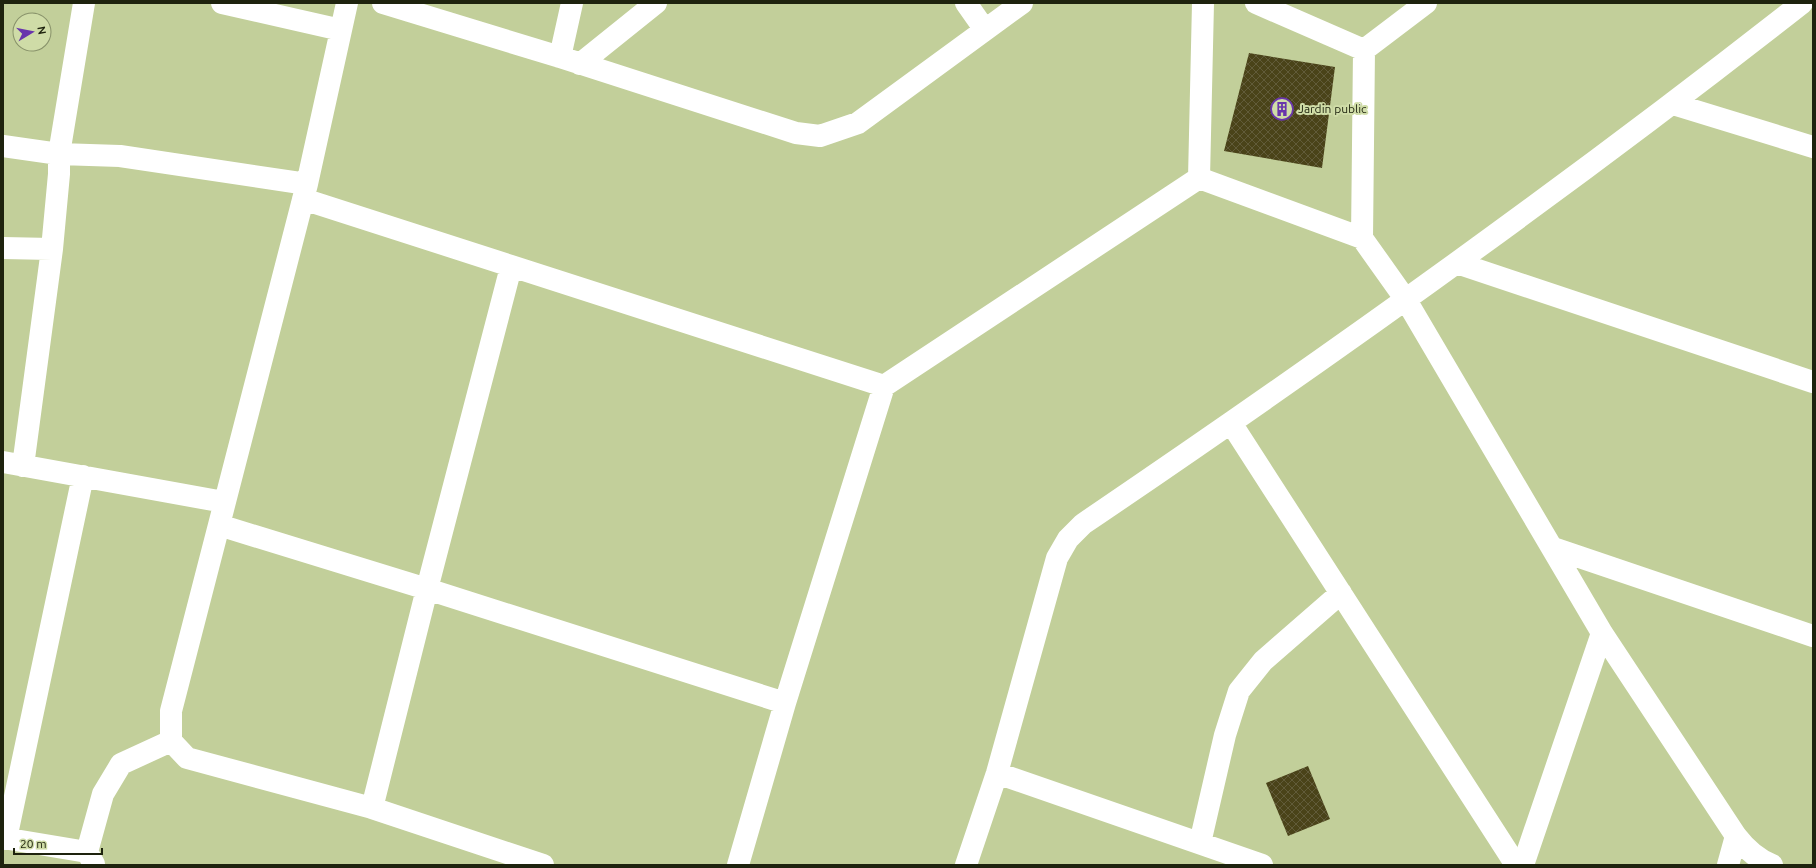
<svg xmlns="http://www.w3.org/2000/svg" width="1816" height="868" font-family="Ubuntu,sans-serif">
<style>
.building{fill:url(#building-cross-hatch)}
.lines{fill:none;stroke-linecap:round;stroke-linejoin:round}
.minor{stroke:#fff;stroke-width:22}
.labels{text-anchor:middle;stroke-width:4;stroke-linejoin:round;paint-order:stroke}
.poi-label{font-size:12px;fill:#1e230e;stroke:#cfdca7;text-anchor:start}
</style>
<defs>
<pattern id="building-cross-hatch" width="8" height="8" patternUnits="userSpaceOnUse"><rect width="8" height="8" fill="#4a4319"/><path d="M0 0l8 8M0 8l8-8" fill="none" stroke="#615b39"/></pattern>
</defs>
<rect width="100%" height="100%" fill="#c2cf9a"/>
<path class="building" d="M 1249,53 L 1335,67 L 1322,168 L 1224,151 Z
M 1308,766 L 1330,819 L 1288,836 L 1266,783 Z"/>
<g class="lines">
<path class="minor" d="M 222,3 L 341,30
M 347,3 L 307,184 L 171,711 L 171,741 L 187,758 L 372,808 L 543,865
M 383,3 L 560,57 L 796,133 L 820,136 L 858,123 L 1022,3
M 966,3 L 985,30
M 1364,50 L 1426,3
M 560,57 L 572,3
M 580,64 L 656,3
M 1673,104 L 1813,147
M 3,146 L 59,154 L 120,156 L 307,184
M 1199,178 L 1362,238 L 1364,50 L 1256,3
M 1199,178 L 1203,3
M 303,199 L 884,386 L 1199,178
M 1362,238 L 1406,300 L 1602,633 L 1736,836 C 1746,849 1757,859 1772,865
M 3,248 L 52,249
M 1457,263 L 1813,382
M 1231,423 L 1516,865
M 3,462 L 224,502
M 23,466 L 52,249 L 59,174 L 59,154 L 84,3
M 219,525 L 427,589 L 785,703
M 1553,548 L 1813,636
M 997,773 L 1262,865
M 372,808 L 427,589 L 511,267
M 3,838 L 87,852 L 94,864
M 6,839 L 83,476
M 1200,843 L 1225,735 L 1239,691 L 1263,661 L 1341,593
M 87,852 L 103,794 L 121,764 L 171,741
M 738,865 L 785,703 L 884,386
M 966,865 L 997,773 L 1057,558 L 1068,539 L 1083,524 C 1328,358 1569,186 1802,3
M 1523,865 L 1602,633
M 1728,865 L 1736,836"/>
</g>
<defs>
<g id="building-ring" transform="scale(1.15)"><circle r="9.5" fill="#cfdca7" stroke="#6935ac" stroke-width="1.5"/><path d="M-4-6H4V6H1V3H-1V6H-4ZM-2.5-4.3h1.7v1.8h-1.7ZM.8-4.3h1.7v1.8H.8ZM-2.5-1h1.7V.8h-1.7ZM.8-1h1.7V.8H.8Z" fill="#6935ac"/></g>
</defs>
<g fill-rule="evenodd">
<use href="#building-ring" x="1282" y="109"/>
</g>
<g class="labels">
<g class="poi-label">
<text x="1298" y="113">Jardin public</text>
</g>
</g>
<rect width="1816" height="868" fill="none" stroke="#1e230e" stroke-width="8"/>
<g transform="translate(32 32) rotate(80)"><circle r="19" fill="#cfdca7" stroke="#88926a"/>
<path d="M0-3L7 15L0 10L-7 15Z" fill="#6935ac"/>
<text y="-6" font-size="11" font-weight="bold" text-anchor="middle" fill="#1e230e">N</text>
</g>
<path d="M14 848v6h88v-6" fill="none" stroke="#1e230e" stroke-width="2"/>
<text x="20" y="848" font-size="12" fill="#1e230e" stroke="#cfdca7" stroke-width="3" paint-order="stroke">20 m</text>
</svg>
